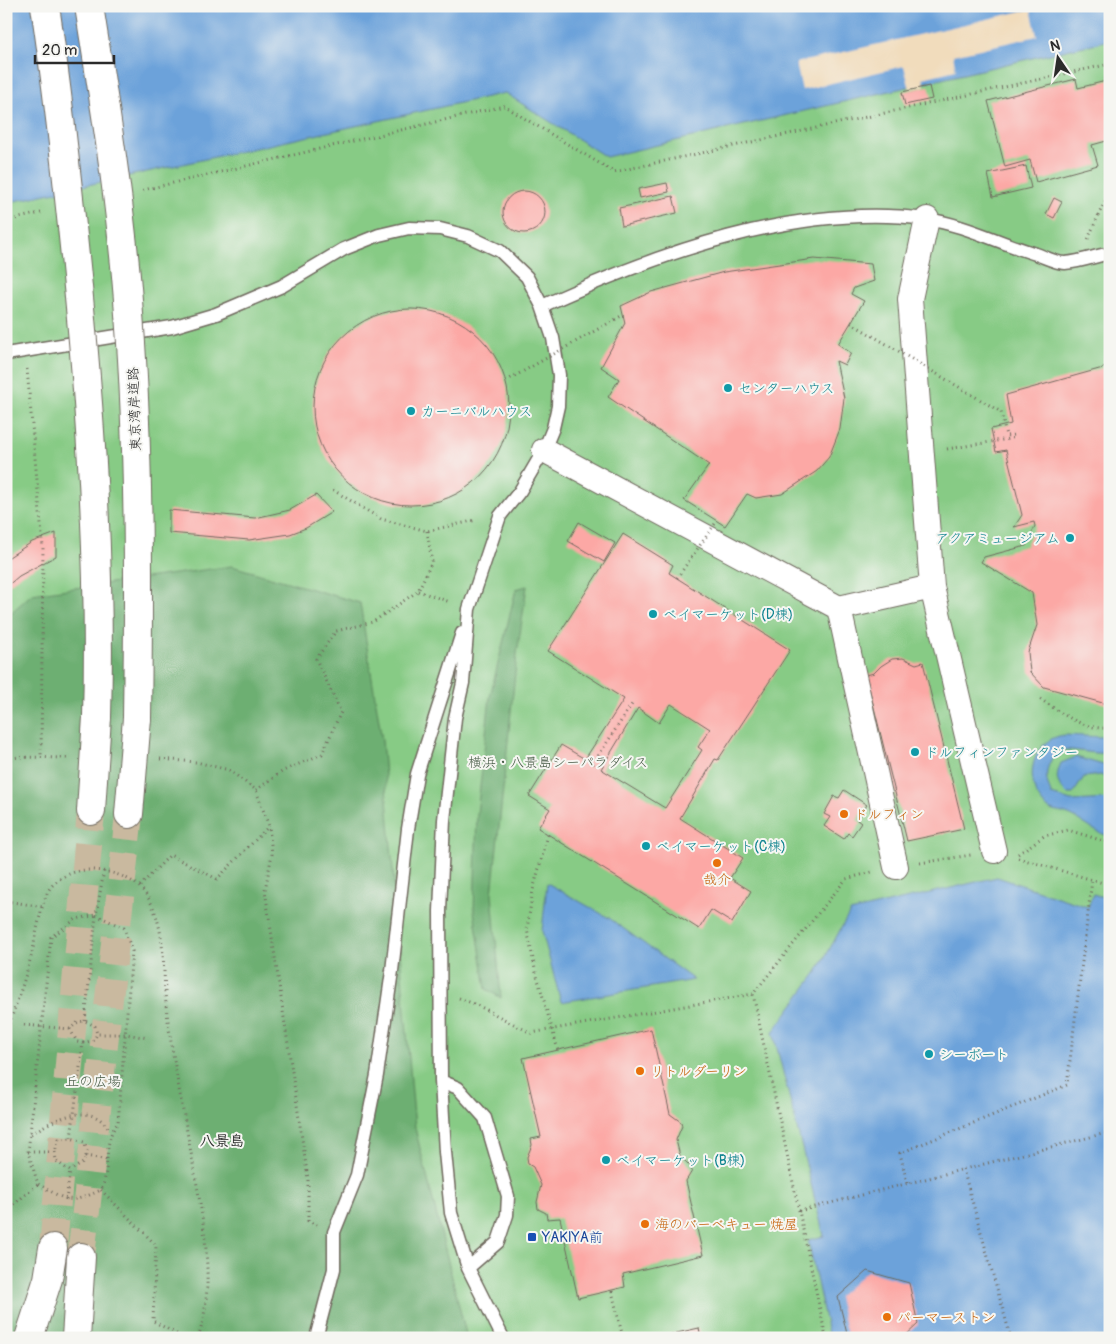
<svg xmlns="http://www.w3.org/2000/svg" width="1116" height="1344" font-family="Pangolin,'Klee One',sans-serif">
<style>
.green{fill:#87cb85;stroke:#597b58}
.forest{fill:#6daf72;stroke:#4c6d4e}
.water{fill:#6ca2da;stroke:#4c6682}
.pier{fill:#f1dcbc}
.building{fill:#fca8a5;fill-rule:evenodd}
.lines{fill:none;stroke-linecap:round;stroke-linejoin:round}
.highway-tunnel{stroke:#c9b99f;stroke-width:28;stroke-dasharray:28 14;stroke-linecap:butt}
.lane-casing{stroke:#70695e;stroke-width:15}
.street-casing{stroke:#70695e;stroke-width:26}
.highway-casing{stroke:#70695e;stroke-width:30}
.path{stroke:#70695e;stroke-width:3;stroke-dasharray:1 4;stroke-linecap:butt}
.lane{stroke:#fff;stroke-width:12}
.street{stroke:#fff;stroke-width:24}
.highway{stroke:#fff;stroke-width:28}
.highway-bridge-casing{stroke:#70695e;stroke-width:30;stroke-linecap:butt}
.path-bridge{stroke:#70695e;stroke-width:3;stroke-dasharray:1 4;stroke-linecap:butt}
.highway-bridge{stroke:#fff;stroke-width:28}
.culture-dot{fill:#0f9aa8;stroke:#f6f6f2;stroke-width:2}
.food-dot{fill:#e8710a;stroke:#f6f6f2;stroke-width:2}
.transit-dot{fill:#1a4fb4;stroke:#f6f6f2;stroke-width:2}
.labels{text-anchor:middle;stroke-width:4;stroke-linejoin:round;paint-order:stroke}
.culture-label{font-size:14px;fill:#0d838f;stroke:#f6f6f2;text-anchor:start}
.street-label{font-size:14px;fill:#2b2b2b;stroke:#f6f6f2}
.park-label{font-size:14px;fill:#475b46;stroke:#f6f6f2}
.food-label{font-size:14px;fill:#c56008;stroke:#f6f6f2;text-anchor:start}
.transit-label{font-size:14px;fill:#164399;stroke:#f6f6f2;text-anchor:start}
.neighbourhood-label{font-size:15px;font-weight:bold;fill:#2b2b2b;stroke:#f6f6f2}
</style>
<rect width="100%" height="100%" fill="#f6f6f2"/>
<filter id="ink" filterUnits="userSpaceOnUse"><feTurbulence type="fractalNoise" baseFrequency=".02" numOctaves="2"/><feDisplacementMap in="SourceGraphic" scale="10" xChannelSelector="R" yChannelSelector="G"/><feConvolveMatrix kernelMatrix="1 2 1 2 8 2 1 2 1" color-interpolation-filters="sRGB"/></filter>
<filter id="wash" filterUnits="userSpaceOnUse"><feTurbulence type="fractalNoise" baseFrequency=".0096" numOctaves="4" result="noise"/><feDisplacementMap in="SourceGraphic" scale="20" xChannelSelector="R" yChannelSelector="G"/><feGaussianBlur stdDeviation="1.12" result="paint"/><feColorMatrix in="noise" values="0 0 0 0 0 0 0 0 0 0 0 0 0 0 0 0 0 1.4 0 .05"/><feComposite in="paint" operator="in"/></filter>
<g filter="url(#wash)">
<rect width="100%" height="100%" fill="#f1dcbc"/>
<path class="green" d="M 1110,21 L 1110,1338 L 6,1338 L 6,186 L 525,70 Z"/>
<path class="forest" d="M 232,566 L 360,603 L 382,740 L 415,1128 L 467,1338 L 6,1338 L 6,617 L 32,594 Z
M 527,586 L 517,654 L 492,894 L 501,998 L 486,989 L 474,911 L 477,814 L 490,697 L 516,589 Z"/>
<path class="water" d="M 6,6 L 1110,6 L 1110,40 L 606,157 L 505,93 L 6,203 Z
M 1065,735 L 1102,737 L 1110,736 L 1110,753 C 1092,755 1075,748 1057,750 C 1046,767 1043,776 1052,795 L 1071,801 L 1110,799 L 1110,836 C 1091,832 1080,818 1066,814 C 1057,811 1053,813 1045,806 C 1022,783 1031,738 1065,735 Z
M 1076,757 L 1110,767 L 1110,780 L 1101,775 L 1084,777 L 1073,794 L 1067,794 C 1056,783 1055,777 1061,763 Z
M 997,877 L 1088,907 L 1093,894 L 1110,899 L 1110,1338 L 829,1338 L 808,1240 L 824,1236 L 773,1032 L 817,972 L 850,912 Z
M 547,883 L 609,918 L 694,980 L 561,1002 L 542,931 Z"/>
<path class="pier" d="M 1031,9 L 1037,36 L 953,55 L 956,70 L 923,78 L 925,86 L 910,89 L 904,66 L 802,90 L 796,63 Z"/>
<g id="blocks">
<path class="building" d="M 1076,79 L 1078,88 L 1110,80 L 1110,140 L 1092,145 L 1098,165 L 1036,182 L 1030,160 L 1005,167 L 988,101 Z
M 929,86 L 932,99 L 905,105 L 902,92 Z
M 1026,166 L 1031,188 L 993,197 L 988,174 Z
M 667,183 L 669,192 L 640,198 L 638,189 Z
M503 212a21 21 0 1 1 42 0a21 21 0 1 1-42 0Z
M 673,196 L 677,213 L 622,226 L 619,208 Z
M 1054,198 L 1062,202 L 1054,218 L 1046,214 Z
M 814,259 L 871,264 L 874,281 L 854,288 L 851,294 L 864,301 L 838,344 L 851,353 L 845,365 L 836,361 L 844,398 L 840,429 L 829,457 L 817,471 L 782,494 L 756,498 L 747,494 L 725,526 L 684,500 L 709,465 L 608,397 L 619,379 L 601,367 L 625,323 L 621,306 L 651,292 L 724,272 Z
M313 407a98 98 0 1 1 196 0a98 98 0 1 1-196 0Z
M 1110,366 L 1110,705 L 1044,687 L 1030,672 L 1028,652 L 1037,625 L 1032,593 L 981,562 L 984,557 L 1026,546 L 1035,526 L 1034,522 L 1014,527 L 1022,515 L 1006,450 L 996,452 L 991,429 L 1011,424 L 1006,395 Z
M 316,495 L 332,512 L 306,528 L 290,534 L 249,540 L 169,533 L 169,510 L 255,518 L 290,510 Z
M 579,522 L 615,543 L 604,562 L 568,541 Z
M 56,533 L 56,556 L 19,576 L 6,587 L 6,559 L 32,542 Z
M 623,534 L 673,565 L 669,573 L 790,650 L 718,760 L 715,759 L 680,818 L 743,858 L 730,878 L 751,891 L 732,923 L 711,910 L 699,929 L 538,828 L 550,809 L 529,796 L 561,745 L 585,759 L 624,699 L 548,651 ZM 671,704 L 710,729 L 698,747 L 702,750 L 665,808 L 601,769 L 638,708 L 659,723 Z
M 903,658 L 916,664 L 923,662 L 964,829 L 907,841 L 866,675 L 874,673 L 881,666 L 892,659 Z
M 844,790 L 867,805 L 857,820 L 861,823 L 852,836 L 848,833 L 844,839 L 824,826 L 830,817 L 824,814 L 834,796 L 839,798 Z
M 651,1029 L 670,1114 L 681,1122 L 682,1126 L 676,1140 L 680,1156 L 690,1166 L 692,1171 L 686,1181 L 703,1255 L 623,1274 L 625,1287 L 578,1298 L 560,1218 L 547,1219 L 546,1213 L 538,1209 L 537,1202 L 541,1185 L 533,1167 L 528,1164 L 527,1157 L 532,1145 L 531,1139 L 541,1137 L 523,1058 Z
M 867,1271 L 909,1283 L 918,1324 L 903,1338 L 848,1338 L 838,1297 Z
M 699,1328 L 701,1338 L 660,1338 L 659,1337 Z"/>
</g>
</g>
<g filter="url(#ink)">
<use href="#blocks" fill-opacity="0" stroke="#70695e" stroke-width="1"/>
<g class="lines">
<path class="highway-tunnel" d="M 53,1248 L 91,811
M 81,1257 L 129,814"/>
<g class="lane-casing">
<path id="lane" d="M 542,306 C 656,254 798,202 925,219 C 964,224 999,243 1036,254 C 1045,257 1056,263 1065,263 C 1080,262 1096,256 1110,253
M 6,354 L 172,327 L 216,314 L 282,286 L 344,249 L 379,235 L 409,228 L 440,229 L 468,236 L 500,251 L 527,277 L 542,306 L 553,338 L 559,375 L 558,406 L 553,428 L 544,450 L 520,491 L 500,516 L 469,609 L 463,683 L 455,718 L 444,820 L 440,911 L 441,1081 L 445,1152 L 451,1213 L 468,1268 L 503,1338
M 441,1081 L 458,1088 L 485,1118 L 508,1196 L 507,1215 L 498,1242 L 468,1268
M 316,1338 L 334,1269 L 334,1232 L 357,1175 L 377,1075 L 392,971 L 408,829 L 417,774 L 462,633"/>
</g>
<g class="street-casing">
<path id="street" d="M 544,450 L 839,608 L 932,587 L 910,299 L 927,219
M 932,587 L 994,851
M 839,608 L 896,867"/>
</g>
<g class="highway-casing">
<path id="highway" d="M 91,811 L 97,717
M 129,814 L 137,718
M 29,1338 L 48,1279 L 53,1248
M 76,1338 L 81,1257"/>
</g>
<path class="path" d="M 143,190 L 504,106 L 614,172 L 1110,64
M 6,221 L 45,212
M 1088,239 L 1110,189
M 27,369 L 43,547 L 41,757
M 947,449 L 1015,438
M 333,490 L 381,519 L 427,531 L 477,520
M 418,591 L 450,602
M 1040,699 C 1062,713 1082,730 1110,728
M 6,759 L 19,757 L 67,758
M 160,759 L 196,762 L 229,770 L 256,790 L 269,826 L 272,854 L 265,890 L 308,1179 L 308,1221 L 317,1225
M 593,764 L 632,704
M 256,790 L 283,771 L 322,754 L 341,712 L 316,659 L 336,631 L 373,622 L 418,591 L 432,562 L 427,531
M 1018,854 L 1044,836 L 1068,830 L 1110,843
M 1018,858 L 1110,885
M 920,863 L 971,855
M 140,886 L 170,855 L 217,879 L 269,826
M 6,901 L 44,907
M 96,915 L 124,928 L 132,951 L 118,1123 C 102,1140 111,1169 101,1190 C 68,1205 68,1201 38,1184 L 28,1152 L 51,937 L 76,919 Z
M 459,998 L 479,1006 L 531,1033 L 753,994
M 85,1021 L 96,915 L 104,871
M 24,1025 L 70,1029 L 78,1022 L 85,1021 L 95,1026 L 97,1034 L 126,1034 L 148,1038
M 70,1029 L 77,1042 L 83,1043 L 71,1138
M 6,1033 C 15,1007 25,980 32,953 C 36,936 41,902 50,888 C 61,875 77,869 93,870 C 118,872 141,880 152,905 C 167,938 162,977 167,1013 C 173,1061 183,1110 192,1158 C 202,1213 217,1284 198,1338
M 83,1043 L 94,1040 L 97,1034
M 31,1134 C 54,1119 92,1099 110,1131
M 28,1152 L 55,1152 L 59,1139 L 71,1138 L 84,1142 L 87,1150 L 86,1156 L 108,1160
M 55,1152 L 56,1161 L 70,1171 L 83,1163 L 86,1156
M 963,1169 L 1011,1338
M 907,1183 L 900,1153 L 1067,1085 L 1092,880
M 101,1190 L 156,1245 L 153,1321 L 184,1338
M 66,1200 L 70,1171
M 6,1211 L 38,1184
M 799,1211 L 1110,1132
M 612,1291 L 623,1338
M 826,1338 L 753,994 L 846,879 L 872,872"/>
<use href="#lane" class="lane"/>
<use href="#street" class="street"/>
<use href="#highway" class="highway"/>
<g class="highway-bridge-casing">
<path id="highway-bridge" d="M 45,6 C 59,100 69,193 78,287 C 92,430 101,574 97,717
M 89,6 C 105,108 122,210 129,314 C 139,448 139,583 137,718"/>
</g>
<path class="path-bridge" d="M 851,323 L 1001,412 L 1006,436 L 1014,435
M 506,381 L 623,315
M 677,578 L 717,521
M 548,835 L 533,890 L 527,929 L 535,969 L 558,1050"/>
<use href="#highway-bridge" class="highway-bridge"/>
</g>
</g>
<g class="culture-dot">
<circle cx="728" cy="388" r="5"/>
<circle cx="411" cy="411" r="5"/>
<circle cx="1070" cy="538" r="5"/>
<circle cx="653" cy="614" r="5"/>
<circle cx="915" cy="752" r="5"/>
<circle cx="646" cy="846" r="5"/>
<circle cx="929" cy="1054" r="5"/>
<circle cx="606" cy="1160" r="5"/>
</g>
<g class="food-dot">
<circle cx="844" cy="814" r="5"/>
<circle cx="717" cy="863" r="5"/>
<circle cx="640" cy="1071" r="5"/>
<circle cx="645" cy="1224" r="5"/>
<circle cx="887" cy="1317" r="5"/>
</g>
<rect class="transit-dot" x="527" y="1232" width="10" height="10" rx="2.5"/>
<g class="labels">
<g class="culture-label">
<text x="738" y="393">センターハウス</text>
<text x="421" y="416">カーニバルハウス</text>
<text x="1060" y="543" text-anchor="end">アクアミュージアム</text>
<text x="663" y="619">ベイマーケット(D棟)</text>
<text x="925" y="757">ドルフィンファンタジー</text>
<text x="656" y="851">ベイマーケット(C棟)</text>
<text x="939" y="1059">シーボート</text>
<text x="616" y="1165">ベイマーケット(B棟)</text>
</g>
<g class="street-label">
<text transform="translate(134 409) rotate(-92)" y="5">東京湾岸道路</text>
</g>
<g class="park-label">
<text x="558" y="767">横浜・八景島シーパラダイス</text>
<text x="93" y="1086">丘の広場</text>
</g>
<g class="food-label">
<text x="854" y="819">ドルフィン</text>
<text x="717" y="884" text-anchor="middle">哉介</text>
<text x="650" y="1076">リトルダーリン</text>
<text x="655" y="1229">海のバーベキュー 焼屋</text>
<text x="897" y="1322">パーマーストン</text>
</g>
<g class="transit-label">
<text x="542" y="1242">YAKIYA前</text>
</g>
<g class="neighbourhood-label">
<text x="222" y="1146">八景島</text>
</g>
</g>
<rect width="1116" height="1344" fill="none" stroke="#f6f6f2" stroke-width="25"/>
<g transform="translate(1058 58) rotate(347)" stroke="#f6f6f2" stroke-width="4" paint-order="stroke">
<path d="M0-4L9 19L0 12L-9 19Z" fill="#2b2b2b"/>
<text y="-8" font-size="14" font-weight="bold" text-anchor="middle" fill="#2b2b2b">N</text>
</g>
<path d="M35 55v8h79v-8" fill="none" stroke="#2b2b2b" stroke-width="2.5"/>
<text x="42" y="55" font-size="15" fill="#2b2b2b" stroke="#f6f6f2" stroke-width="4" paint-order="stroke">20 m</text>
</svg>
